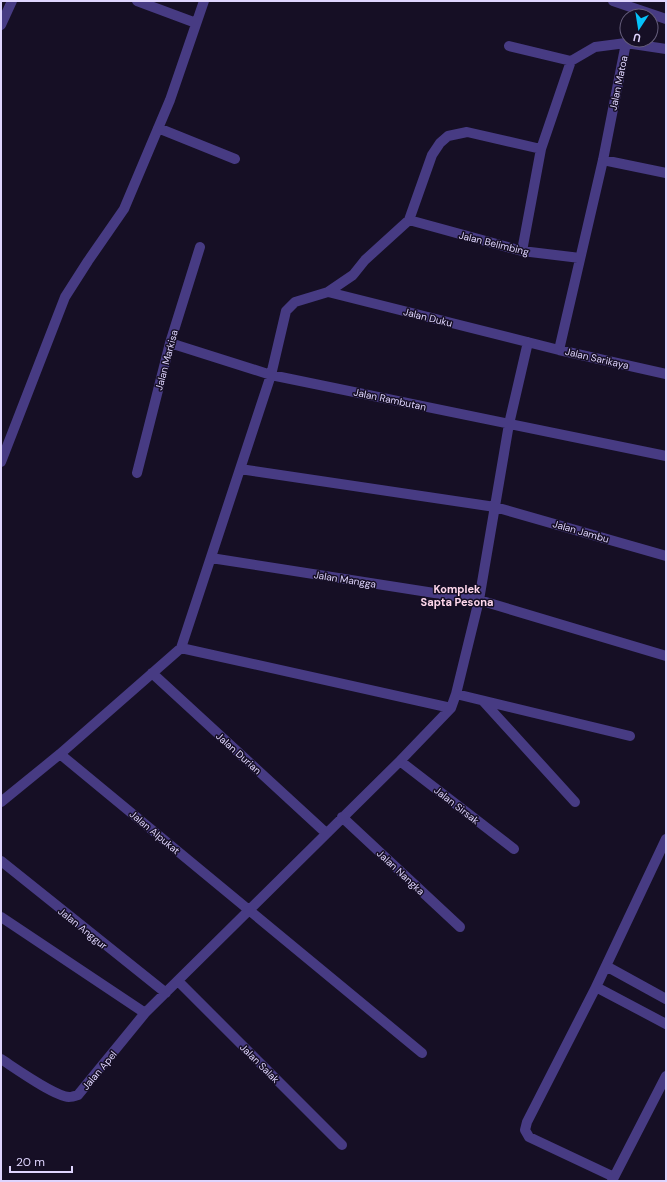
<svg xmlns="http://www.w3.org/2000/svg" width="667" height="1182" font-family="'DM Sans',sans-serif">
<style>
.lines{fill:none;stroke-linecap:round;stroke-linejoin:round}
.street{stroke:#473b83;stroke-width:10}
.labels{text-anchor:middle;stroke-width:3;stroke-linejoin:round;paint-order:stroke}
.street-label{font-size:10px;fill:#dfd5fe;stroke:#160f25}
.neighbourhood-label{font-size:11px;font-weight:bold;fill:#fed7eb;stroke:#160f25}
</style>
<rect width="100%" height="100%" fill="#160f25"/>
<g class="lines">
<path class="street" d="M 137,1 L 196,23
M 613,1 L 666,19
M 1,25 L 12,1
M 509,46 L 571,61
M 158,128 L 235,159
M 603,160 L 666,173
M 409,220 L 522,251 L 580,258
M 522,251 L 541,149 L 571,61 L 595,47 L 626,43 L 666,49
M 328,292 L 559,350 L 666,374
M 170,343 L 271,375 L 666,456
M 559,350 L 603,160 L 626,43
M 1,462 L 65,297 L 88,261 L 124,209 L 170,100 L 204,1
M 240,469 L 495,507 L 666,556
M 137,473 L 170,343 L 200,247
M 211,558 L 479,600 L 666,656
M 181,648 L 451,708
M 152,673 L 326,833
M 456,694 L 630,736
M 483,701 L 575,802
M 60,754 L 422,1053
M 400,761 L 514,849
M 1,802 L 60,754 L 181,648 L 271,375 L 286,311 L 295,302 L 328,292 L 353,275 L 365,260 L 409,220 L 432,155 L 440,143 L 448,136 L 467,132 L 541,149
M 342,817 L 460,927
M 666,839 L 596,987 L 666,1024
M 1,861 L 166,993
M 1,917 L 145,1013 L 400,761 L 451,708 L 456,694 L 479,600 L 509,424 L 528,342
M 606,966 L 666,999
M 178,981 L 342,1145
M 596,987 L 527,1122 L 525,1130 L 529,1137 L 614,1177
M 1,1059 C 15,1068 54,1096 69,1097 C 72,1097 75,1096 78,1095 L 145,1013
M 612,1181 L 666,1076"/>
</g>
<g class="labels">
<g class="street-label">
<text transform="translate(618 83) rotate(-78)" y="4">Jalan Matoa</text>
<text transform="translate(494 243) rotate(14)" y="4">Jalan Belimbing</text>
<text transform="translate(428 317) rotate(14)" y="4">Jalan Duku</text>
<text transform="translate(597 358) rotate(13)" y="4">Jalan Sarikaya</text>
<text transform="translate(166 360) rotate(-75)" y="4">Jalan Markisa</text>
<text transform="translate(390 399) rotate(12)" y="4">Jalan Rambutan</text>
<text transform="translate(581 531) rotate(16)" y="4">Jalan Jambu</text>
<text transform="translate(345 579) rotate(9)" y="4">Jalan Mangga</text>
<text transform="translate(239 753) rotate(42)" y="4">Jalan Durian</text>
<text transform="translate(457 805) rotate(38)" y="4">Jalan Sirsak</text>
<text transform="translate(155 832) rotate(40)" y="4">Jalan Alpukat</text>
<text transform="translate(401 872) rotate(43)" y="4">Jalan Nangka</text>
<text transform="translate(83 928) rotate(39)" y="4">Jalan Anggur</text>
<text transform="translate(260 1063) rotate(45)" y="4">Jalan Salak</text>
<text transform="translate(99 1070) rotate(-50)" y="4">Jalan Apel</text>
</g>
<g class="neighbourhood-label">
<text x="457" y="593">Komplek<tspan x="457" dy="13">Sapta Pesona</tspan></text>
</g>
</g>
<rect width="667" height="1182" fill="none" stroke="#dfd5fe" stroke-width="4"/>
<g transform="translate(639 28) rotate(192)"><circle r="19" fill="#160f25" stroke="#665e7c"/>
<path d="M0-3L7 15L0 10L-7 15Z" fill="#05c2fa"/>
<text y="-6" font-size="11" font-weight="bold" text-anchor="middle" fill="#dfd5fe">U</text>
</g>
<path d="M10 1166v6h62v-6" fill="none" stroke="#dfd5fe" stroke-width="2"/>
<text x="16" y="1166" font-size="12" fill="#dfd5fe" stroke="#160f25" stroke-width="3" paint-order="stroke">20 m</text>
</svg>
